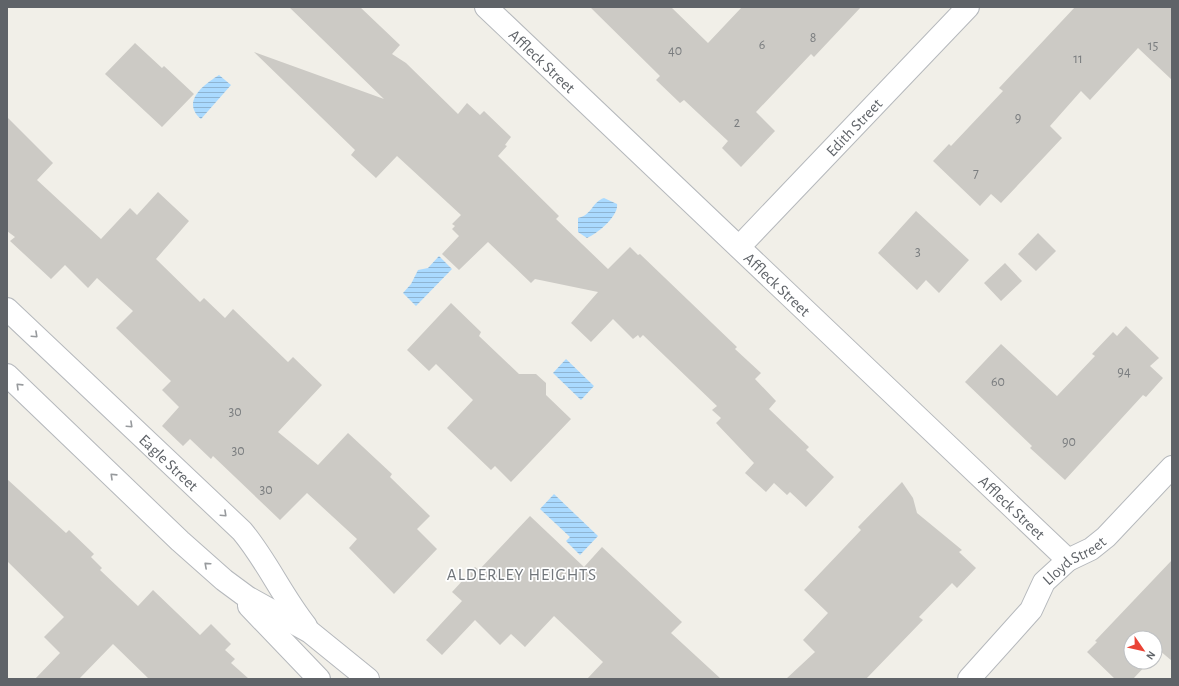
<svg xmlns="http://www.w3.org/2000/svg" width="1179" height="686" font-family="'Alegreya Sans',sans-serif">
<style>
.water{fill:url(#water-rules)}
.building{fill:#cccac5}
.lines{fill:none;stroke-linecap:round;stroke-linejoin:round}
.minor-casing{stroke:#b5b8bc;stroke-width:24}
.minor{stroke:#fff;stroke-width:22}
.oneway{stroke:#979a9d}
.labels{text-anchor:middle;stroke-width:3.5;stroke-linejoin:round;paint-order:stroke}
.number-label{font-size:14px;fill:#7a7d7f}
.street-label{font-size:16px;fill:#5f6368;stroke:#fff}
.neighbourhood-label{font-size:17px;letter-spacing:1px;fill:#70757a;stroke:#fff}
</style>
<defs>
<pattern id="water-rules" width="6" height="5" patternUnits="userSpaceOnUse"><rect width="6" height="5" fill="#aadaff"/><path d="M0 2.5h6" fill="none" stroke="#8eb4d2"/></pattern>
</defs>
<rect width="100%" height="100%" fill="#f1efe8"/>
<path class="water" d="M 219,75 L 231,85 L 201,119 C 181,102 203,85 219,75 Z
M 604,198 L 617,204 C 619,216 597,234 587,238 L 578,232 L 578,218 C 592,215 592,202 604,198 Z
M 439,256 L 452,269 L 416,306 L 403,293 L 411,284 L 418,270 L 428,268 Z
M 566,359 L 594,386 L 581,400 L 553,373 Z
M 554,494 L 598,536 L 580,555 L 566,541 L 570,537 L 540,509 Z"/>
<path class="building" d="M 289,7 L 360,7 L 400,45 L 392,54 L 406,63 L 458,114 L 467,103 L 480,115 L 484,111 L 511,137 L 505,145 L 507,146 L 498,156 L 559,216 L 556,219 L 608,269 L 630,247 L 638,255 L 640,254 L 737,347 L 735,349 L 761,373 L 755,379 L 776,401 L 769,409 L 809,447 L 806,450 L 834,477 L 806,507 L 790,492 L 787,495 L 774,483 L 766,492 L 745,473 L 754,463 L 716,423 L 721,418 L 712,410 L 717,406 L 643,335 L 640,338 L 638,335 L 633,339 L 613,319 L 591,342 L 571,323 L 598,292 L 535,279 L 531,283 L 488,242 L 459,270 L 442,254 L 459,236 L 452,229 L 455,226 L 452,224 L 461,215 L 397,156 L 376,178 L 351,155 L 355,150 L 254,52 L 384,99 Z
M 590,7 L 671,7 L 708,43 L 742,7 L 861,7 L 814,57 L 811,54 L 756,112 L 775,131 L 741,167 L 722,148 L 728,141 L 684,100 L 680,103 L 656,80 L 660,76 Z
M 1075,7 L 1172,7 L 1172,80 L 1138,48 L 1090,100 L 1081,91 L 1050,126 L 1062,138 L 1001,203 L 991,194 L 980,206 L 933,161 L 949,144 L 951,146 L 1003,91 L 999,88 Z
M 135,43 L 162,68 L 164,66 L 194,94 L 162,127 L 105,74 Z
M 7,117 L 53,163 L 37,180 L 101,239 L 130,208 L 137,215 L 158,192 L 189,221 L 156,259 L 200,302 L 204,298 L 225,318 L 233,309 L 288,362 L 293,357 L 322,385 L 278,432 L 318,465 L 348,433 L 392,474 L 390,477 L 430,516 L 417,529 L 437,549 L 394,594 L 349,548 L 357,539 L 307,493 L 280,520 L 213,456 L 211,459 L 190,439 L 183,446 L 162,426 L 179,407 L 162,390 L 171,381 L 116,328 L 133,311 L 97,278 L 88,288 L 65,265 L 51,279 L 10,241 L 15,237 L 7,231 Z
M 916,211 L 969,260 L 939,293 L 926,280 L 917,290 L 878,253 Z
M 1038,233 L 1056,251 L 1036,271 L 1018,254 Z
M 1005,263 L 1022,281 L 1001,301 L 984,283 Z
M 451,303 L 481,332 L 479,336 L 519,374 L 536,374 L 546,383 L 546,395 L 571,419 L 511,482 L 495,466 L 491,470 L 447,428 L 473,400 L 436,364 L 429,371 L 407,350 Z
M 1126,326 L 1159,358 L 1150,366 L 1163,378 L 1146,397 L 1143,395 L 1065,480 L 1030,448 L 1032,446 L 965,382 L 1001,344 L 1057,396 L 1095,356 L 1092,354 L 1113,332 L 1117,336 Z
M 7,479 L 66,533 L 69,530 L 94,554 L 91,557 L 102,568 L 100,570 L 138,606 L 153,590 L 200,635 L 211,624 L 231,644 L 225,650 L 235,659 L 231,663 L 249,679 L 149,679 L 113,644 L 79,679 L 35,679 L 60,653 L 44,637 L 64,617 L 7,561 Z
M 902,482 L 913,498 L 917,513 L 962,550 L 959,552 L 976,568 L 957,588 L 952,583 L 919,617 L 923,620 L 866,679 L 786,679 L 815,652 L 803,640 L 828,613 L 804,590 L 861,530 L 858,527 Z
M 530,516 L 584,567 L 602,547 L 682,622 L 671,633 L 721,679 L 587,679 L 603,662 L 554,616 L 525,647 L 511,634 L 500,645 L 475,620 L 442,655 L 426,640 L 462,601 L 452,592 L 475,567 L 479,570 Z
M 1172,560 L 1172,661 L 1159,650 L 1155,655 L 1155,638 L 1131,638 L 1131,662 L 1149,662 L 1133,679 L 1115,679 L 1087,652 L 1097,642 L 1095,641 Z"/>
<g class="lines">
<g class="minor-casing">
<g id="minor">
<path id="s1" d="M 486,7 L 1068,560"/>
<path id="s2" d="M 739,247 L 968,7"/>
<path id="s3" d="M 7,309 L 242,531 C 267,561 282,596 306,626"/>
<path d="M 7,375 L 180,541 L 224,580 L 247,597 L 310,632 L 368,679"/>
<path d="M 249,606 L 319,679"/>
<path id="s4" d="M 969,679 L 1031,610 L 1044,582 L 1068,560 L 1091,549 L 1106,537 L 1172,467"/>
</g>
</g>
<use href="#minor" class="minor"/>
</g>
<defs><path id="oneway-chevron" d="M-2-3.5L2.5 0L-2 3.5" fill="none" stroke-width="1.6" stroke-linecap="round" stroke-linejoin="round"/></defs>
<g class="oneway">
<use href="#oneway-chevron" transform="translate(35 335) rotate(43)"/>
<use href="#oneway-chevron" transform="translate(19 386) rotate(-136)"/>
<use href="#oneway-chevron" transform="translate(130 425) rotate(43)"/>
<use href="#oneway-chevron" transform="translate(113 476) rotate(-136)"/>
<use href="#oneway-chevron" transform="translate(224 514) rotate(43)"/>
<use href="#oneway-chevron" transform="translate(207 565) rotate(-138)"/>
</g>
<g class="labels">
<g class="number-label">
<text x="813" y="42">8</text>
<text x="762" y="49">6</text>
<text x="1153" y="50">15</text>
<text x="675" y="55">40</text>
<text x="1078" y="63">11</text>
<text x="1018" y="122">9</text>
<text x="737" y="127">2</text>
<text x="976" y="177">7</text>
<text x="918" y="256">3</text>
<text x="1124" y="376">94</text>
<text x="998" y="386">60</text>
<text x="235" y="416">30</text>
<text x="1069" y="446">90</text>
<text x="238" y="455">30</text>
<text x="266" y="494">30</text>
</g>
<g class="street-label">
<text dy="6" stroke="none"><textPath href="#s1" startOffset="78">Affleck Street</textPath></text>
<text dy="6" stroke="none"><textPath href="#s2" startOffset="166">Edith Street</textPath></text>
<text dy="6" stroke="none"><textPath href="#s1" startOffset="402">Affleck Street</textPath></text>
<text dy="6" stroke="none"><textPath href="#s3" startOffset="223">Eagle Street</textPath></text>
<text dy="6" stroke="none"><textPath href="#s1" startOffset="726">Affleck Street</textPath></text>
<text dy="6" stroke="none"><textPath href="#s4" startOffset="161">Lloyd Street</textPath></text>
</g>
<g class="neighbourhood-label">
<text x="522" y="580">ALDERLEY HEIGHTS</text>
</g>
</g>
<rect width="1179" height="686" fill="none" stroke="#5f6368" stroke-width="16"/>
<g transform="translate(1143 650) rotate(124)"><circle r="19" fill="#ffffff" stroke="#bfc1c3"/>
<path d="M0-3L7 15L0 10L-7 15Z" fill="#ea4335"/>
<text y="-6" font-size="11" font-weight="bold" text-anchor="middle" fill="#5f6368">N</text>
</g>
</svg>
